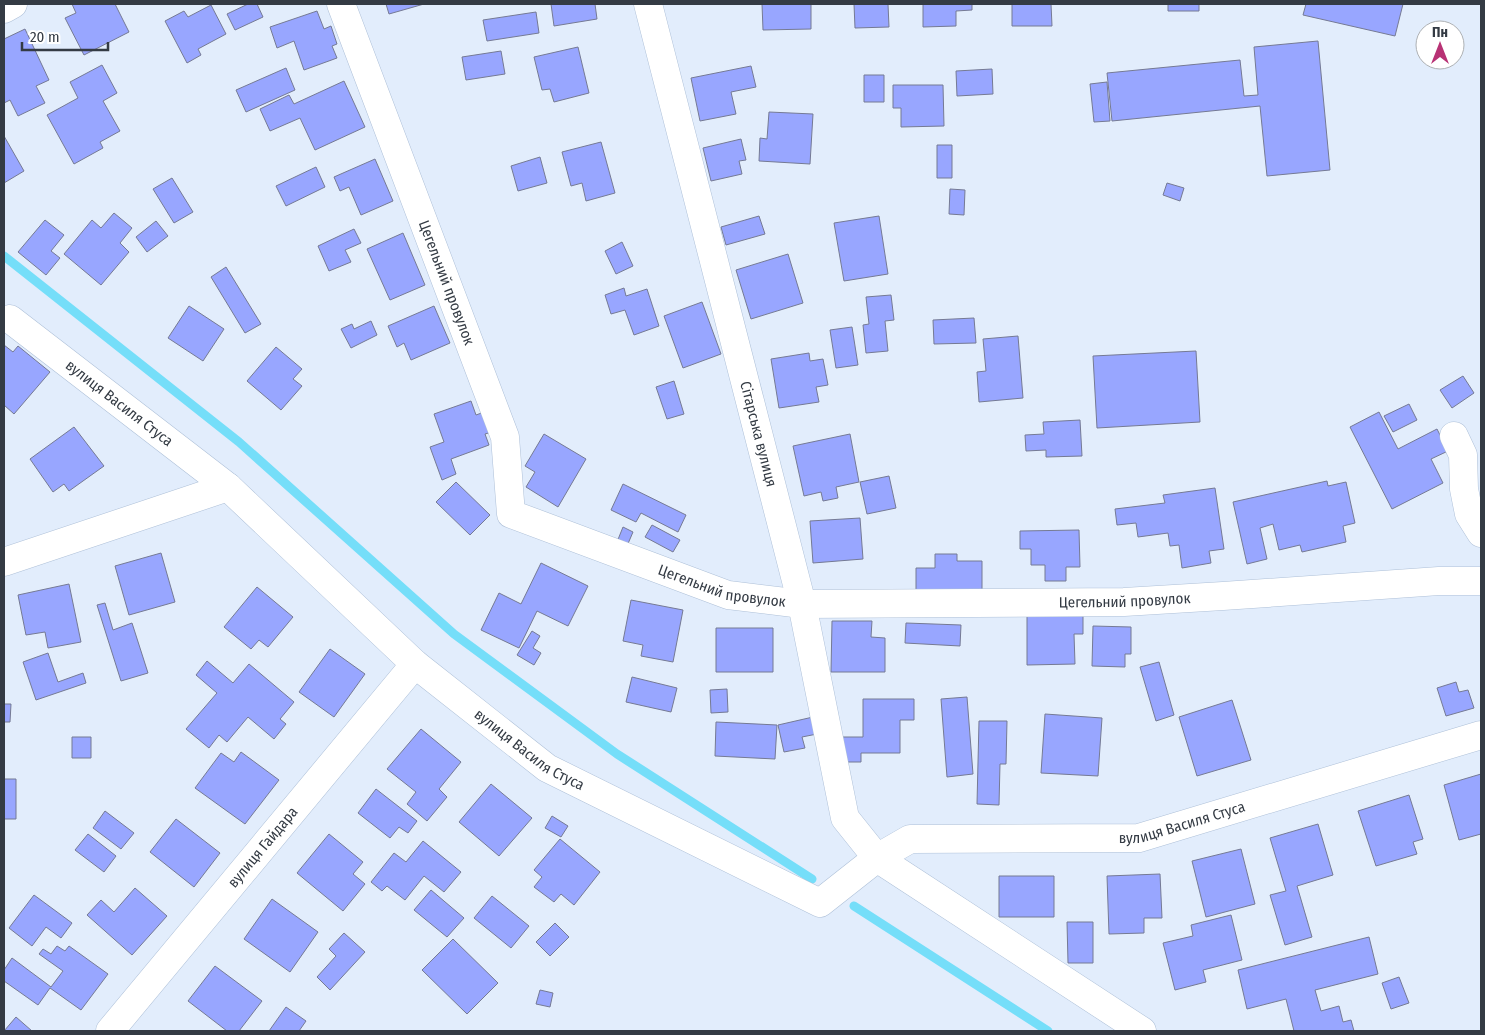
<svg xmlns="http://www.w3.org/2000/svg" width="1485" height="1035" font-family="'Fira Sans Condensed',sans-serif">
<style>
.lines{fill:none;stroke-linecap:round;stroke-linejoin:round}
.stream{stroke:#75def9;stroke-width:9}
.building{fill:#98a6ff;stroke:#757a94}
.minor-casing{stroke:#aec0d8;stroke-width:29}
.minor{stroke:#fff;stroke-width:28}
.labels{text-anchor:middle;stroke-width:4;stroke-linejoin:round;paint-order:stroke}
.street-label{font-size:15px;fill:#343b44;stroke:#fff}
</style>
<rect width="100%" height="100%" fill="#e2edfc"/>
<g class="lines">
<path class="stream" d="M 4,256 L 239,442 L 454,634 L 617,754 L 812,879
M 854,906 L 1048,1031"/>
</g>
<path class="building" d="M 72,4 L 115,4 L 129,32 L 84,55 L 65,18 L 76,13 Z
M 248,4 L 257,4 L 263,17 L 235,30 L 227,14 Z
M 386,4 L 424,4 L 389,14 Z
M 551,4 L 595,4 L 597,19 L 554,26 Z
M 762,4 L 811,4 L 811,29 L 763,30 Z
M 854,4 L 888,4 L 889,27 L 855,28 Z
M 923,4 L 972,4 L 972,10 L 956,11 L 956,26 L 923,27 Z
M 1012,4 L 1051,4 L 1052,26 L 1012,26 Z
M 1168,4 L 1199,4 L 1199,11 L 1168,11 Z
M 1306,4 L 1403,4 L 1395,36 L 1303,15 Z
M 211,5 L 226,34 L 198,49 L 201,55 L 187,63 L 165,21 L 184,11 L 188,17 Z
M 317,11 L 324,29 L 331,26 L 337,44 L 332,46 L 337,58 L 304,70 L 294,41 L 277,48 L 270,27 Z
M 536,12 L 539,33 L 487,41 L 483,20 Z
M 25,29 L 49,80 L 36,86 L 45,103 L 18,116 L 10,100 L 4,103 L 4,39 Z
M 1318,41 L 1330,170 L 1267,176 L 1260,106 L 1112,121 L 1107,73 L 1240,60 L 1244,96 L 1258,95 L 1254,47 Z
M 578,47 L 589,93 L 554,102 L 550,89 L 542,90 L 534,57 Z
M 501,51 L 505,74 L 466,80 L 462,57 Z
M 102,65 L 117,93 L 103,101 L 120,131 L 100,142 L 103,148 L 74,164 L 47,115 L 78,98 L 70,82 Z
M 751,66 L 756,87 L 731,92 L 736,114 L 700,121 L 691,78 Z
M 286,68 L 295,90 L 246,112 L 236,90 Z
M 992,69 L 993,94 L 957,96 L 956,71 Z
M 864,75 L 884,75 L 884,102 L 864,102 Z
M 344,81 L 365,127 L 315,150 L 300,118 L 270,131 L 260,109 L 289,95 L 294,104 Z
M 1107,82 L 1110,121 L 1094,122 L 1090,84 Z
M 893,85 L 943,85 L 944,126 L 901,127 L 901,108 L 893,108 Z
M 769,112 L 813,114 L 810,164 L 759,161 L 760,138 L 767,139 Z
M 4,136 L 24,171 L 4,183 Z
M 741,139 L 746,160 L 739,161 L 742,174 L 711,181 L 703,148 Z
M 601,142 L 615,193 L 586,201 L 582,183 L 571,186 L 562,152 Z
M 937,145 L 952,145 L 952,178 L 937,178 Z
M 540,157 L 547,183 L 518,191 L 511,166 Z
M 375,159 L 393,201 L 361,215 L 349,187 L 340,191 L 334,177 Z
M 316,167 L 325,187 L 286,206 L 276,186 Z
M 172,178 L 193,212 L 174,223 L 153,189 Z
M 1167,183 L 1184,188 L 1180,201 L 1163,195 Z
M 950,189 L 965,190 L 964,215 L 949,214 Z
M 114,213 L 132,228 L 120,243 L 129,252 L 101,285 L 64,254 L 92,220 L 101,228 Z
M 759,216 L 765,234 L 726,245 L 721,227 Z
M 879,216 L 888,274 L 844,281 L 834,223 Z
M 45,220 L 64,235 L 51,251 L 60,258 L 46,275 L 18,252 Z
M 156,221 L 168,236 L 147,252 L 136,237 Z
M 354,229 L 361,243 L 345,250 L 351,262 L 329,271 L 318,246 Z
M 403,233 L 425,285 L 390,300 L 367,249 Z
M 622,242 L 633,266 L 616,274 L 605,251 Z
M 788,254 L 803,303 L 751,319 L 736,270 Z
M 226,267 L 261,324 L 245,333 L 211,277 Z
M 624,288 L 626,296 L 647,289 L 659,326 L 634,335 L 625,310 L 611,314 L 605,295 Z
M 891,295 L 894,320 L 885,321 L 888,351 L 866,353 L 863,325 L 869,324 L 866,297 Z
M 702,302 L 721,354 L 683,368 L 664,316 Z
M 189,306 L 224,329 L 203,361 L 168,338 Z
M 434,306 L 450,343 L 411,360 L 404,343 L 397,347 L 388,326 Z
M 974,318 L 976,343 L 934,344 L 933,320 Z
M 371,321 L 377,335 L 351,348 L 341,329 L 352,324 L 354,329 Z
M 852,327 L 858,365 L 836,368 L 830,330 Z
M 1018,336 L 1023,398 L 979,402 L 977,372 L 986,371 L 983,339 Z
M 4,345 L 13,352 L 18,346 L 50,372 L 14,414 L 4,405 Z
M 276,347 L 302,369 L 293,379 L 302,386 L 281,410 L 247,381 Z
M 1196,351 L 1200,422 L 1097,428 L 1093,356 Z
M 809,353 L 810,361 L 823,359 L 828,385 L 816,387 L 819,402 L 779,408 L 771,359 Z
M 1463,376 L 1474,393 L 1452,408 L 1440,390 Z
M 674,381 L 684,414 L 667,419 L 656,387 Z
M 471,401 L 476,415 L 487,411 L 495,431 L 485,434 L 489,445 L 451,459 L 456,474 L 442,480 L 430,447 L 444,442 L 434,414 Z
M 1409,404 L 1417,420 L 1393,432 L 1384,416 Z
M 1379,412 L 1398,449 L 1437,429 L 1448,451 L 1431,459 L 1443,483 L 1392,509 L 1350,427 Z
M 1080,420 L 1082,456 L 1046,457 L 1046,450 L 1026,451 L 1025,435 L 1044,434 L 1043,422 Z
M 74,427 L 104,466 L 69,491 L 64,484 L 53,492 L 30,459 Z
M 544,434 L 586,459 L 558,507 L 526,487 L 535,472 L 525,466 Z
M 850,434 L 859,482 L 836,487 L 838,498 L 823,501 L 821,492 L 804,496 L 793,446 Z
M 889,476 L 896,508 L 867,514 L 860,482 Z
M 1327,481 L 1328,486 L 1346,482 L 1355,523 L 1343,526 L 1346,542 L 1302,552 L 1300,545 L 1279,550 L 1273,524 L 1260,528 L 1267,559 L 1247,564 L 1233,502 Z
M 456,482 L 490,515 L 470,535 L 436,502 Z
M 623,484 L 686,515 L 678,532 L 641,513 L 636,522 L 611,510 Z
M 1215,488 L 1224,549 L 1209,551 L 1211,563 L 1182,568 L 1179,545 L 1170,546 L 1168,533 L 1138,537 L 1136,523 L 1117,525 L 1115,509 L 1165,503 L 1163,495 Z
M 860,518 L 863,559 L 813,563 L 810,521 Z
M 652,525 L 680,540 L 673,552 L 645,537 Z
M 623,527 L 633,532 L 627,546 L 617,542 Z
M 1079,530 L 1080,567 L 1066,567 L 1066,581 L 1045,581 L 1045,565 L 1031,565 L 1031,549 L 1020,549 L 1020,531 Z
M 161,553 L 175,602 L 129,615 L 115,566 Z
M 935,554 L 957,554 L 957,561 L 982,561 L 982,595 L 916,595 L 916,568 L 935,568 Z
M 541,563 L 588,586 L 568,626 L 537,611 L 519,648 L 481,630 L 499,593 L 521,604 Z
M 69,584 L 81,642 L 48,648 L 45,632 L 26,635 L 18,595 Z
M 257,587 L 293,617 L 268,647 L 259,640 L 251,649 L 224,627 Z
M 631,600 L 683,610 L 673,662 L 641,656 L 643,645 L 623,641 Z
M 105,603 L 113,630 L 132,623 L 148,673 L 121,681 L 97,605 Z
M 1027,614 L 1083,614 L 1083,634 L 1074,634 L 1075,664 L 1027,665 Z
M 832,621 L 872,621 L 871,637 L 885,638 L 885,672 L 831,672 Z
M 906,623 L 961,625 L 960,646 L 905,643 Z
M 1093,626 L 1131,627 L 1131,654 L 1125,654 L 1125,667 L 1092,666 Z
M 716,628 L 773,628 L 773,672 L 716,672 Z
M 532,631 L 540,636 L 533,648 L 541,653 L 534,665 L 517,655 Z
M 330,649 L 365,674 L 334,717 L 299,692 Z
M 48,653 L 58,682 L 83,673 L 86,683 L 36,700 L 23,662 Z
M 207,661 L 233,683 L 249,664 L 294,702 L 280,719 L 286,724 L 274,739 L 248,717 L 227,742 L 219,735 L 209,748 L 186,729 L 217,693 L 196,675 Z
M 1159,662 L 1174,715 L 1156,721 L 1140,667 Z
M 632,677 L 677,688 L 671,712 L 626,702 Z
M 1456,682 L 1459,692 L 1468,690 L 1474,708 L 1446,716 L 1437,688 Z
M 727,689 L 728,712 L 711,713 L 710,690 Z
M 967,697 L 973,774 L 947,777 L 941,699 Z
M 863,699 L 914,699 L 914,720 L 900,720 L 900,753 L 861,753 L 861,762 L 839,762 L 839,737 L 863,737 Z
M 1232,700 L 1251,760 L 1197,776 L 1179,717 Z
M 4,704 L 11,704 L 10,722 L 4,722 Z
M 1045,714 L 1102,718 L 1098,776 L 1041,773 Z
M 813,717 L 817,734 L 802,737 L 805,748 L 784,752 L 778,725 Z
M 979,721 L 1007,721 L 1006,764 L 1000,764 L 999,805 L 977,804 Z
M 716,722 L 777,725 L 775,759 L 715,756 Z
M 421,729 L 461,762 L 439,789 L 447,797 L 427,821 L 407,804 L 416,792 L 387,769 Z
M 72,737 L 91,737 L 91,758 L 72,758 Z
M 241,752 L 279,780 L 245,824 L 195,788 L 221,753 L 234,762 Z
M 1481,774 L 1481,834 L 1459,840 L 1444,785 Z
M 4,779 L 16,779 L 16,819 L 4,819 Z
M 491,784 L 532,818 L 499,856 L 459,822 Z
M 376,789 L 417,821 L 408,833 L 399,827 L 390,838 L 358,813 Z
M 1409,795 L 1423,839 L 1413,842 L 1417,854 L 1376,866 L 1358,811 Z
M 105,811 L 134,833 L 121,849 L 93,828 Z
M 552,816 L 568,826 L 561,837 L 545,828 Z
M 176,819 L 220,853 L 194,887 L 150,852 Z
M 1318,824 L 1333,875 L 1297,886 L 1312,937 L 1285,945 L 1270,895 L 1286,891 L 1270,838 Z
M 88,834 L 116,856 L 104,872 L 75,850 Z
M 329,834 L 363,862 L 353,874 L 365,884 L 343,911 L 297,873 Z
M 560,839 L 600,872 L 574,905 L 561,894 L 554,902 L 534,887 L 542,877 L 534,870 Z
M 423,841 L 461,872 L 444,892 L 424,876 L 405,900 L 387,886 L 382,891 L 371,882 L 394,853 L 406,862 Z
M 1241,849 L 1255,904 L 1206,917 L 1192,861 Z
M 1160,874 L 1162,918 L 1144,918 L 1144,933 L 1109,934 L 1107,876 Z
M 999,876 L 1054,876 L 1054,917 L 999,917 Z
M 135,888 L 167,916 L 132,955 L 87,915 L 101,900 L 114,912 Z
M 431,890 L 464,918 L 447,937 L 414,910 Z
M 34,895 L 72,923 L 61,938 L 46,927 L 32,946 L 9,928 Z
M 492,896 L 529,926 L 511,948 L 474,918 Z
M 272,899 L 318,932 L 290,972 L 244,939 Z
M 1231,915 L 1242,960 L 1203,970 L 1206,982 L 1175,990 L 1163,943 L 1193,936 L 1191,925 Z
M 1067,922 L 1093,922 L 1093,963 L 1068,963 Z
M 555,923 L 569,937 L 550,956 L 536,942 Z
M 344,933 L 365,952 L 330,990 L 317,977 L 336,956 L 329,949 Z
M 1369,937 L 1378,974 L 1315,990 L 1321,1011 L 1339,1006 L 1343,1022 L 1351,1020 L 1354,1031 L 1294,1031 L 1286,999 L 1247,1009 L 1238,970 Z
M 453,939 L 498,983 L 467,1014 L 422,970 Z
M 57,946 L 65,951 L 69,946 L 108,974 L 81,1010 L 50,988 L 38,1005 L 4,981 L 4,970 L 12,958 L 51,987 L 63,971 L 39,954 L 43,949 L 51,954 Z
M 215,966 L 262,1001 L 239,1031 L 227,1031 L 188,1001 Z
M 1399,977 L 1409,1003 L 1391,1009 L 1382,983 Z
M 540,990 L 553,993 L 550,1007 L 536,1004 Z
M 286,1007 L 306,1021 L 299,1031 L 269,1031 Z
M 16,1017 L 32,1031 L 4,1031 Z"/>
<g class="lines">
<g class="minor-casing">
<g id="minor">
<path id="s1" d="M 341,4 L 505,437 L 511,514 L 728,595 L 802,604 L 1124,602 L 1223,596 L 1439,581 L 1481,581"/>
<path id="s2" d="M 648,4 L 802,604 L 845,818 L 877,858 L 1142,1031"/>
<path d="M 4,9 L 13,4"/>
<path id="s3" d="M 10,319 L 228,487 L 415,664 L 547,768 L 820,903 L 877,858 L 910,839 L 1139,838 L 1481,735"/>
<path d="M 1454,436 L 1463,455 L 1464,489 L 1469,514 L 1481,533"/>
<path d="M 4,562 L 228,487"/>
<path id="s4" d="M 110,1031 L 415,664"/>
</g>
</g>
<use href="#minor" class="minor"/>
</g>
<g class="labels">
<g class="street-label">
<text dy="5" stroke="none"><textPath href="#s1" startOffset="298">Цегельний провулок</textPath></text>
<text dy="5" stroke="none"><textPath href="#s3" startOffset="138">вулиця Василя Стуса</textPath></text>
<text dy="5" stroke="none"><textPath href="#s2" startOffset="444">Сітарська вулиця</textPath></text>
<text dy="5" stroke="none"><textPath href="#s1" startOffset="764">Цегельний провулок</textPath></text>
<text dy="5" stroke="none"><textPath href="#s1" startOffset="1169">Цегельний провулок</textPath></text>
<text dy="5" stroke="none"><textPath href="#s3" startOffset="676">вулиця Василя Стуса</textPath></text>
<text dy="5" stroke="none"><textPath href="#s3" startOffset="1390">вулиця Василя Стуса</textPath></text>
<text dy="5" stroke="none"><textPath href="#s4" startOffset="239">вулиця Гайдара</textPath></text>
</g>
</g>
<rect width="1485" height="1035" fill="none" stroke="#343b44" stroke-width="10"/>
<g transform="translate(1440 45)"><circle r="24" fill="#ffffff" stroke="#aeb1b4"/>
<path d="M0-4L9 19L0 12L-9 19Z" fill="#b83275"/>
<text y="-8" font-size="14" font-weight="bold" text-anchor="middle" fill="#343b44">Пн</text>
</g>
<path d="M22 42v8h86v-8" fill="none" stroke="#343b44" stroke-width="2.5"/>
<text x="30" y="42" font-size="15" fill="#343b44" stroke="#ffffff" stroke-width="4" paint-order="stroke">20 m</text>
</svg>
